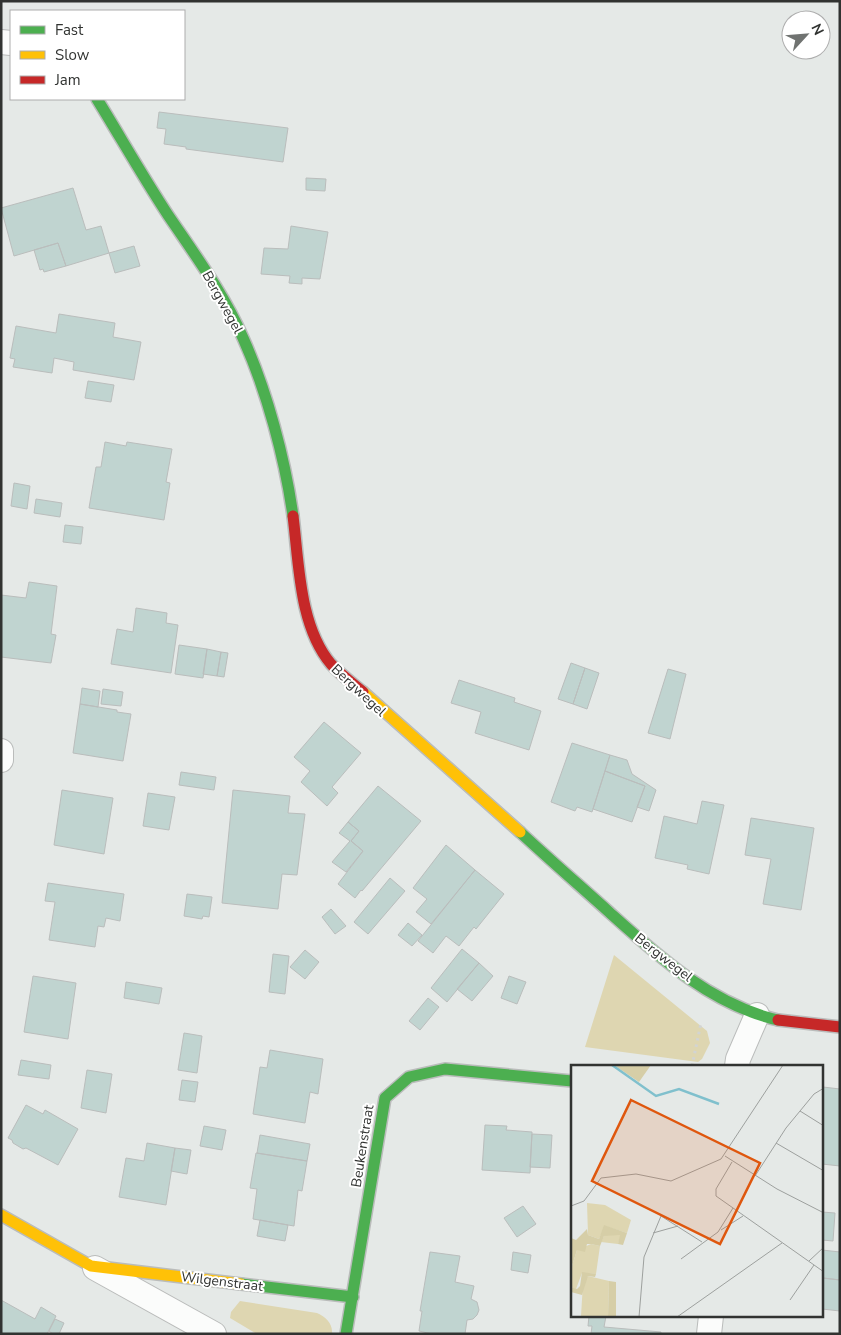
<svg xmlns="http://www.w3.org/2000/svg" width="841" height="1335" font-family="'Nunito Sans',sans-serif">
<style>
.grass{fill:#ded6b1}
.building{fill:#c0d4d0;stroke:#babdbc}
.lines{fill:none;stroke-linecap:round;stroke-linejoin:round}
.street-casing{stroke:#babcbb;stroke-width:26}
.fast-casing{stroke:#babcbb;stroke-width:14}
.slow-casing{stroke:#babcbb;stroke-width:14}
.jam-casing{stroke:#babcbb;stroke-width:14}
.path{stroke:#d2d4d3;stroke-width:3;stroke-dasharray:2.5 4;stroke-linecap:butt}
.street{stroke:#fbfcfb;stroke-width:24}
.fast{stroke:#4caf50;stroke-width:11}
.slow{stroke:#ffc107;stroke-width:11}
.jam{stroke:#c62828;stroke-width:11}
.labels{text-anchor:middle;stroke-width:4;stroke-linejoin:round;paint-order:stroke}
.street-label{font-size:14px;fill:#313331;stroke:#fff}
.inset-river{fill:none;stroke:#80c0cd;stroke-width:2.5}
.inset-road{fill:none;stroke:#9da09e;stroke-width:1}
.view{fill:#df570e;fill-opacity:0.15;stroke:#df570e;stroke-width:2.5}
.inset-edge{fill:none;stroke:#313331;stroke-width:2.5}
</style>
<rect width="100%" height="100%" fill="#e5e9e7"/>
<path class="grass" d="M 614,955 L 707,1031 L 710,1043 L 702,1059 L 698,1062 L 585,1047 Z
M 240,1301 L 317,1313 C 326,1317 333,1324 332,1334 L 257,1334 L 230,1318 L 231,1312 Z"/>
<path class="building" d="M 159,112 L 288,128 L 283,162 L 186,149 L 186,147 L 164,144 L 166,129 L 157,128 Z
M 306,178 L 326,179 L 325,191 L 306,190 Z
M 73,188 L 86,230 L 101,226 L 109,253 L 66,266 L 58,243 L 14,256 L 1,208 Z
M 291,226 L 328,232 L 320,279 L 302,278 L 302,284 L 289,283 L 290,276 L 261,274 L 264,248 L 288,249 Z
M 58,243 L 66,266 L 44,272 L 43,269 L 40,270 L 34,250 Z
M 134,246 L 140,266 L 115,273 L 109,253 Z
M 59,314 L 115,323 L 113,337 L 141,342 L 134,380 L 73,370 L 74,362 L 54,358 L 52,373 L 13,367 L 15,359 L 10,358 L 16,326 L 56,333 Z
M 88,381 L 114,385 L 111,402 L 85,398 Z
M 105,442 L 126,446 L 127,442 L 172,449 L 166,482 L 170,483 L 164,520 L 89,508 L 96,467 L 101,467 Z
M 14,483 L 30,486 L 27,509 L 11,506 Z
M 36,499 L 62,503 L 60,517 L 34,513 Z
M 65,525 L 83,527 L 81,544 L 63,542 Z
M 29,582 L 57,586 L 51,634 L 56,635 L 51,663 L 1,657 L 1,595 L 26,598 Z
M 136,608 L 167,613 L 166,623 L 178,625 L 171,673 L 111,664 L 117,629 L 133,632 Z
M 179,645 L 207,649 L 203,678 L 175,674 Z
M 207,649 L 221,652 L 217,676 L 203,674 Z
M 221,652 L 228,653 L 224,677 L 217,676 Z
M 571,663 L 585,668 L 573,704 L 558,699 Z
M 585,668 L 599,673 L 587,709 L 573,704 Z
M 668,669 L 686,674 L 670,739 L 648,733 Z
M 459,680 L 515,698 L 514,702 L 541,711 L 529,750 L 475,733 L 481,712 L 451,703 Z
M 82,688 L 100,691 L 98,707 L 80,704 Z
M 103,689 L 123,692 L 121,706 L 101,704 Z
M 80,704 L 117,710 L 117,712 L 131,714 L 123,761 L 73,753 Z
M 324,722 L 361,753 L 332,787 L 338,793 L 327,806 L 301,782 L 310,771 L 294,757 Z
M 572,743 L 610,755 L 592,812 L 577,807 L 575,811 L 551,802 Z
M 610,755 L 627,760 L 632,774 L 656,790 L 649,811 L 637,807 L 645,786 L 605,771 Z
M 605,771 L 645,786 L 632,822 L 593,809 Z
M 181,772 L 216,777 L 214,790 L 179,785 Z
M 378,786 L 421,821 L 362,891 L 361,890 L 355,898 L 338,884 L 363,851 L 351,841 L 359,831 L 348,822 Z
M 62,790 L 113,798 L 104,854 L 54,845 Z
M 233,790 L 290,796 L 288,813 L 305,814 L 297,875 L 282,874 L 278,909 L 222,903 Z
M 148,793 L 175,797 L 169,830 L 143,826 Z
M 702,801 L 724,805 L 709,874 L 687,869 L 688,865 L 655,858 L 664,816 L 697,824 Z
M 751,818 L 814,828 L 801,910 L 763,904 L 771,859 L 745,855 Z
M 348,822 L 359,831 L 351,841 L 363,851 L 346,872 L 332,862 L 350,841 L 339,833 Z
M 446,845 L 475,870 L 431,924 L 416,912 L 427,899 L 413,888 Z
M 475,870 L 504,894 L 476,929 L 474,927 L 459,946 L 446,936 L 433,953 L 418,941 Z
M 390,878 L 405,891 L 368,934 L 354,922 Z
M 48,883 L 124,894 L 120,921 L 106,918 L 104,927 L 98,926 L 95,947 L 49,940 L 55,902 L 45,901 Z
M 187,894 L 212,897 L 209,917 L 203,916 L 202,919 L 184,916 Z
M 331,909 L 346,926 L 335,934 L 322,917 Z
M 408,923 L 422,935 L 412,946 L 398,935 Z
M 462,949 L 479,963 L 447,1002 L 431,988 Z
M 305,950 L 319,962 L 305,979 L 290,967 Z
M 273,954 L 289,956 L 285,994 L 269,992 Z
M 479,963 L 493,976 L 472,1001 L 457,989 Z
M 33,976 L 76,983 L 68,1039 L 24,1032 Z
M 509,976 L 526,982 L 517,1004 L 501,998 Z
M 126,982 L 162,988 L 159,1004 L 124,998 Z
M 428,998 L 439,1007 L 420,1030 L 409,1021 Z
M 184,1033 L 202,1036 L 197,1073 L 178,1070 Z
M 270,1050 L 323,1059 L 318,1094 L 310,1092 L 305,1123 L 253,1114 L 260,1067 L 267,1068 Z
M 21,1060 L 51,1065 L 49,1079 L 18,1075 Z
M 87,1070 L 112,1074 L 106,1113 L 81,1108 Z
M 182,1080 L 198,1082 L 195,1102 L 179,1100 Z
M 823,1087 L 840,1089 L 840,1166 L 822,1164 Z
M 26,1105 L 43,1114 L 45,1110 L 78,1129 L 58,1165 L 26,1148 L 23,1149 L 13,1143 L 12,1140 L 8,1138 Z
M 485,1125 L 507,1126 L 506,1130 L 532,1132 L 530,1173 L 482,1170 Z
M 204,1126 L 226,1130 L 222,1150 L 200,1146 Z
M 532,1134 L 552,1135 L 550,1168 L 530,1167 Z
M 260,1135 L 310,1144 L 307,1161 L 257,1153 Z
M 147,1143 L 175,1148 L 166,1205 L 119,1197 L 126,1158 L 144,1161 Z
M 175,1148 L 191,1150 L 187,1174 L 171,1171 Z
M 256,1153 L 307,1161 L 302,1191 L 298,1190 L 294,1226 L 253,1219 L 257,1189 L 250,1188 Z
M 523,1206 L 536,1224 L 517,1237 L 504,1218 Z
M 822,1212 L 835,1213 L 833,1241 L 822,1240 Z
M 260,1220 L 288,1225 L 285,1241 L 257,1236 Z
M 822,1250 L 840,1252 L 840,1280 L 823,1278 L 822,1288 Z
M 430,1252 L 460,1256 L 455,1282 L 474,1286 L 471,1299 L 477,1302 L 479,1310 L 477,1315 L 473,1319 L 467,1320 L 465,1334 L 432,1334 L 419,1331 L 422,1311 L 420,1311 Z
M 513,1252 L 531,1255 L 528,1273 L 511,1270 Z
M 823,1278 L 840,1280 L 840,1311 L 822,1309 Z
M 1,1300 L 35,1319 L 41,1307 L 56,1316 L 47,1334 L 1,1334 Z
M 589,1316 L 606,1316 L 604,1327 L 661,1332 L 661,1334 L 591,1334 L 592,1326 L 588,1326 Z
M 55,1319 L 64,1323 L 59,1334 L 53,1334 L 49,1331 Z"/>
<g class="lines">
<g class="street-casing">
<path id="street" d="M 1,42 L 11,43
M 1,751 L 1,760
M 737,1066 L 738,1059 L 757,1015
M 95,1268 L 214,1334
M 709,1334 L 711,1316"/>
</g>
<g class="fast-casing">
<path id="fast" d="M 97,99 C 121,138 143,177 168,215 C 195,255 224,294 243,338 C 267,391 285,459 293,516
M 520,832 C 549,859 579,885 609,912 C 658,956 711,1005 778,1020
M 241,1284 L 353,1297
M 346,1334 L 385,1098 L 409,1077 L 445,1069 L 572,1081"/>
</g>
<g class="slow-casing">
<path id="slow" d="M 363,692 L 520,832
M 1,1215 L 91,1266 L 241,1284"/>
</g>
<g class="jam-casing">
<path id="jam" d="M 293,516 C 299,563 299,626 331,664 C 340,674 352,683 363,692
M 778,1020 L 840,1027"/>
</g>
<path class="path" d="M 692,1066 L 701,1023"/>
<use href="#street" class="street"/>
<use href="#fast" class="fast"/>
<use href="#slow" class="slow"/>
<use href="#jam" class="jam"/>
</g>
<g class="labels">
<g class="street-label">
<text transform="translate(223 302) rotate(61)" y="5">Bergwegel</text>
<text transform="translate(359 690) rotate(43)" y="5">Bergwegel</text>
<text transform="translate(664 957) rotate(38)" y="5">Bergwegel</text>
<text transform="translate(362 1146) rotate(-81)" y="5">Beukenstraat</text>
<text transform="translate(222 1281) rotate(7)" y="5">Wilgenstraat</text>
</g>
</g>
<g transform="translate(571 1065)">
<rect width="252" height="252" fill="#e5e9e7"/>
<path d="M 16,138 L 34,140 L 60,155 L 56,168 L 34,161 L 28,174 L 17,170 ZM 39,169 L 50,170 L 47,179 L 30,177 L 33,171 ZM 20,179 L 29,181 L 25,209 L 11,208 L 5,224 L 0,222 L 0,204 L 6,185 ZM 17,211 L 38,216 L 37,252 L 10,251 L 12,218 Z" fill="#ded6b1"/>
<path d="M 43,0 L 80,0 L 68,17 ZM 33,160 L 56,168 L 52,180 L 47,179 L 49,170 L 33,171 L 29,181 L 20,179 L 16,179 L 14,187 L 6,185 L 0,204 L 0,173 L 5,175 L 16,164 L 17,170 L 28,174 ZM 11,207 L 25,209 L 24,212 L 17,211 L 11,230 L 0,227 L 0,222 L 6,224 L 9,221 ZM 38,216 L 45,217 L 45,252 L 37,252 Z" fill="#d6cea7"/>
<path class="inset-river" d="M 41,0 L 85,31 L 108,24 L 148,39"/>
<path class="inset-road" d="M 229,46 L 253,61M 205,78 L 253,106M 154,91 L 206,124 L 253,148M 161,97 L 145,124 L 145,131 L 253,207M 184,111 L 215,63 L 243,29 L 253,23M 0,141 L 13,136 L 30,113 L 65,109 L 100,116 L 150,94 L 212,0M 150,165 L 172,151M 82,168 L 107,161M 110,194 L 147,167 L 162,143M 238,196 L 253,182M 219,235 L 243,200M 68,252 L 73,192 L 90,151 L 131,177M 106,252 L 211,178"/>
<path class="view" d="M 60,35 L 189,98 L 149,179 L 21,116 Z"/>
<rect width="252" height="252" class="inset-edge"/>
</g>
<rect width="841" height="1335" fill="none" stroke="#313331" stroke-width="5"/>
<rect x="10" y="10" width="175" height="90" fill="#ffffff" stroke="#adadad"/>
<rect x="20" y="26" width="25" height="8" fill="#4caf50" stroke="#adadad"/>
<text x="55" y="35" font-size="15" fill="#313331">Fast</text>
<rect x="20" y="51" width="25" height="8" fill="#ffc107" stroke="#adadad"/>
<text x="55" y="60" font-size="15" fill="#313331">Slow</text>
<rect x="20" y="76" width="25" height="8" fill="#c62828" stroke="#adadad"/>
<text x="55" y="85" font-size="15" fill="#313331">Jam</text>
<g transform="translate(806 35) rotate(64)"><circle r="24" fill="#ffffff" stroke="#adadad"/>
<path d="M0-4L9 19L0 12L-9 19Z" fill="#707371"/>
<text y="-8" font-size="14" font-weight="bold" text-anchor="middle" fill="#313331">N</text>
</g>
</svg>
